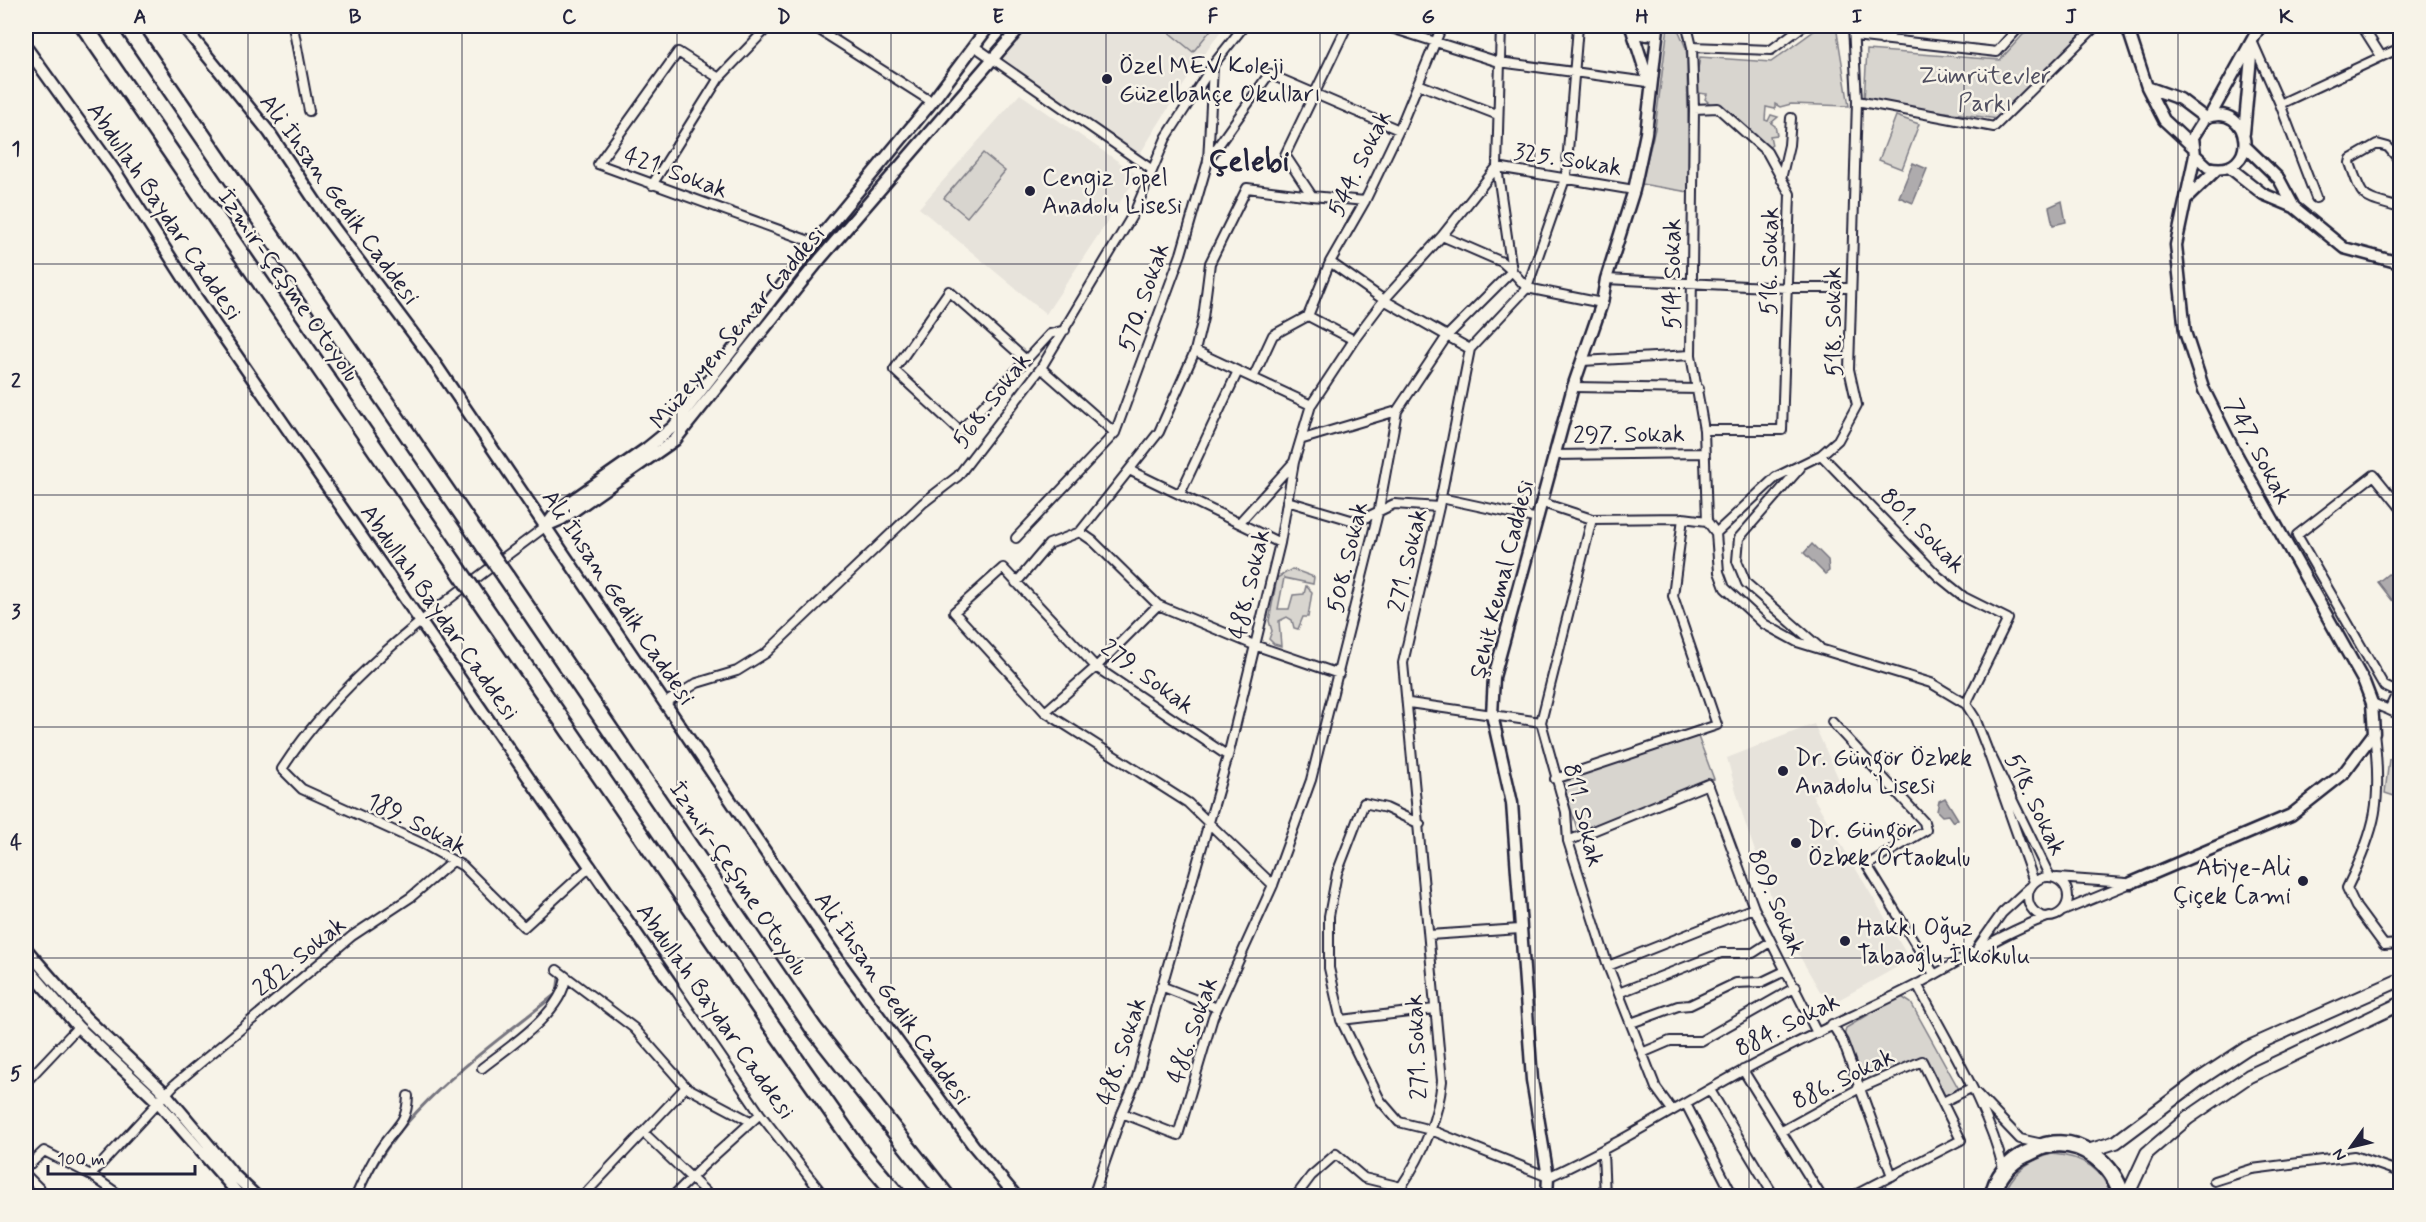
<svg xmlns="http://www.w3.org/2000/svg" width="2426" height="1222" font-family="Mynerve,sans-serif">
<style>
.built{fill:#e7e3db}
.green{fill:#d8d5cf;stroke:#7d7c85;stroke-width:1.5}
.water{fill:#aeabad;stroke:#76747f;stroke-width:1.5}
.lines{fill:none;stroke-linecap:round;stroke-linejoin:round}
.stream{stroke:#76747f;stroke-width:3}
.street-casing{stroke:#22223b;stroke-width:12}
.secondary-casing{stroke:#22223b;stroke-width:15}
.primary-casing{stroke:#22223b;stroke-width:16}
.highway-casing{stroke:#22223b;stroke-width:20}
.street{stroke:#f7f3e8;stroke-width:8}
.secondary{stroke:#f7f3e8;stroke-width:10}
.primary{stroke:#f7f3e8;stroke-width:12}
.highway{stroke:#f7f3e8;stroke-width:15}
.highway-bridge-casing{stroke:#22223b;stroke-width:20;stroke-linecap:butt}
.highway-bridge{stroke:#f7f3e8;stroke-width:15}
.grid{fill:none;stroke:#22223b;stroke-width:1.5;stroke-opacity:0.55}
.poi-dot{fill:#22223b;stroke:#f7f3e8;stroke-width:2}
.labels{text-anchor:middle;stroke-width:5;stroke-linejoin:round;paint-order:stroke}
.poi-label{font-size:24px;fill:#22223b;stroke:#f7f3e8;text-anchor:start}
.park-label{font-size:24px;fill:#504f60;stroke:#f7f3e8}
.street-label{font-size:24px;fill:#22223b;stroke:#f7f3e8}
.district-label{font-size:30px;font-weight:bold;fill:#22223b;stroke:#f7f3e8}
.neatline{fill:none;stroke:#22223b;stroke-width:2}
.grid-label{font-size:20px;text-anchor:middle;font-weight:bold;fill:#22223b}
</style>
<rect width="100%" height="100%" fill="#f7f3e8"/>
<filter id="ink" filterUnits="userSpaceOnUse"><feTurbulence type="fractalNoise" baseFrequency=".0167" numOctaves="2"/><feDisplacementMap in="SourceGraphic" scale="12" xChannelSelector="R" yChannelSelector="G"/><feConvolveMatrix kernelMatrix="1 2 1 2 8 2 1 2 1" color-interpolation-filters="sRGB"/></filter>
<g filter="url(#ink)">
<path class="built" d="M 1027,26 L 1224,26 L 1174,99 L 1138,157 L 998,60 Z
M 1020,94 L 1138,175 L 1046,314 L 919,208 Z
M 1814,724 L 1841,784 L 1812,795 L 1910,960 L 1840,999 L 1821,993 L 1780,922 L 1744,820 L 1727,758 Z"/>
<path class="green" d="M 1161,26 L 1214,26 L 1193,52 Z
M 1668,26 L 1678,29 L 1686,48 L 1687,59 L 1689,192 L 1641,184 L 1655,129 Z
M 1821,26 L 1836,26 L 1849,106 L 1791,104 L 1780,107 L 1775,104 L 1775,109 L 1766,107 L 1765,120 L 1768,121 L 1771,115 L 1778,117 L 1771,123 L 1775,126 L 1777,135 L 1770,136 L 1772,145 L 1765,150 L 1710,104 L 1705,99 L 1707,94 L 1699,93 C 1692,81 1699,69 1700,57 L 1771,62 Z
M 2031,26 L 2089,26 L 1998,119 L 1864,101 L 1867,50 L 2000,60 Z
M 1896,116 L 1919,124 L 1902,169 L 1879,160 Z
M 983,153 L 1005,171 L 967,217 L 944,198 Z
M 1292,569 L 1314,577 L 1313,584 L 1284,578 L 1278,609 L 1289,609 L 1293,595 L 1304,594 L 1306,586 L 1312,592 L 1308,617 L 1303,617 L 1298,629 L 1294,628 L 1292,620 L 1287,617 L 1279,621 L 1281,646 L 1274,644 L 1269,639 L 1272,631 L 1269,621 L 1277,578 Z
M 1697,734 L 1714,779 L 1578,832 L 1562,781 Z
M 2400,756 L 2400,798 L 2385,793 L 2389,759 Z
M 1900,996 L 1911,1003 L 1961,1093 L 1946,1100 L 1928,1063 L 1922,1061 L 1858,1089 L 1843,1042 L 1846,1028 Z
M 2052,1154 C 2080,1156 2103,1168 2111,1196 L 2003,1196 C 2013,1172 2027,1161 2052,1154 Z"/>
<path class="water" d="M 1913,163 L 1927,169 L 1913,203 L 1899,197 Z
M 2062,201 L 2066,222 L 2053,225 L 2049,207 Z
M 1812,544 L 1828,560 L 1829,571 L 1825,574 L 1804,553 Z
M 2388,574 L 2392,575 L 2400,586 L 2400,603 L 2392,600 L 2378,582 Z
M 1945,798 L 1958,819 L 1953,822 L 1948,815 L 1942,816 L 1937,811 L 1939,801 Z"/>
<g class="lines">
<path class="stream" d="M 361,1196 C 394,1111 488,1049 557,993 L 559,978"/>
<g class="street-casing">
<path id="street" d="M 293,26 L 309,111
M 813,26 L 932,102
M 1347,26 L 1285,155 L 1312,196 L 1365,201
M 1385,26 L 1499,62 L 1648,82
M 1687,26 L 1692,47 L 1694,109 L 1691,355 L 1704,430 L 1707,521
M 2362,26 L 2381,56
M 1854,36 L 1997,52 L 2020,26
M 1882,40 L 1901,26
M 2253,43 L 2280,104 L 2400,48
M 974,46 L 1151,169
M 1692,47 L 1771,50 L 1803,26
M 719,78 L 678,52 L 598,164 L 815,243
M 1418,84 L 1498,115
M 1857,101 L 1994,127 L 2096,26
M 2280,104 L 2316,198
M 1694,109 L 1718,108 L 1767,152 L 1790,194 L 1782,430 L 1704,430
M 1208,160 L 1269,74 L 1399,130
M 2400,161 L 2388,147 L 2377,144 L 2351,159 L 2350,163 C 2364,202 2360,196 2400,208
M 1781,179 L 1789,145 L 1791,118
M 652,185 L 719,78 L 769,26
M 1330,262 L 1384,300 L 1470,349
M 1606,279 L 1788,288 L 1850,288
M 1602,303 L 1527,288 L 1512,271 L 1497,167 L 1634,190
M 1308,316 L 1330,262 L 1365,201 L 1399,130 L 1442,26
M 1308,316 L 1354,340
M 1026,360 L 960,431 L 894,370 L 949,291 L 1026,360 L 1050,334 L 1065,330
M 1582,361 L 1691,355
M 1041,368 L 1115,433
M 1253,378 L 1273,335 L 1308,316
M 1573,387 L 1699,389
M 1311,405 L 1195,351 L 1203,318 L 1210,263 L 1247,188 L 1312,196
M 1303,439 L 1397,411
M 1554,455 L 1705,453
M 1821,455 L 1938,576 L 1964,597 L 2008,619 L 1966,704
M 1800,468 L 1739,538 L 1737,561 L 1746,583 L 1819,647
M 1129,470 L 1280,543
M 1180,494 L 1238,371
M 1441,498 L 1538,519
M 1287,501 L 1351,520 L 1363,519 L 1394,504 L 1439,507
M 1543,503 L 1592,519 L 1683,518 L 1707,521 L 1716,533
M 1592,519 L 1541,722 L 1566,812 L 1568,841 L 1608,966 L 1656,1088 L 1672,1110
M 1239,523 L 1294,462
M 546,526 C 451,598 348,667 282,769 L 302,789 L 423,844 L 463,866 L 524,927 L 591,866
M 1080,532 L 1093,541 L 1158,605 L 1254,645 L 1339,674
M 1716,533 L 1776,477 L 1821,455 L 1838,440 L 1857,405 L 1849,369 L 1857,101 L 1853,26
M 1716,533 L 1719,572 L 1725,588 L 1764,624 L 1797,642 L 1931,683 L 1966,704 L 1975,718 L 1987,749 L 2034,882
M 1016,538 L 1115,433 L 1181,254 L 1208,161 L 1213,67
M 1016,583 L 1049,544 L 1080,532 L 1159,432 L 1195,351
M 2397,692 L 2384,686 L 2297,535 L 2374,475 L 2400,507
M 665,703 L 697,683 L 737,671 L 766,653 L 923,503 L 958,476 L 1041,368 L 1135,211 L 1166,138 L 1213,65 L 1244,26
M 1409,703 L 1541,722
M 2372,703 L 2389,710 L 2400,687
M 2389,710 L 2400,715
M 1045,712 L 1096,667 L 1158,605
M 1832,722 L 1924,822 L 1926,830 L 1867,865 L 1934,974
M 2374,733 C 2382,801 2377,827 2347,888 L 2356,907 L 2384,945 L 2400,944
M 1228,756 L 1096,667 L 1003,568 L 954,612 L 1045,712 L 1188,803 L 1273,885
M 1992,758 L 2050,877
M 1555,779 L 1717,725 L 1673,596 L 1683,518
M 1420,824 L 1386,808 L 1364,803 L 1337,873 L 1329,916 L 1329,968 L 1341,1020 L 1380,1100 L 1399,1122 L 1431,1130 L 1548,1177 C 1616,1146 1678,1106 1744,1070 C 1800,1039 1859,1014 1916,985 C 1961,961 2001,933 2050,916
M 1568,841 L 1708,784 L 1754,908 L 1816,1031
M2028 897a20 20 0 1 1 40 0a20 20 0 1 1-40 0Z
M 2057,878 L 2126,883
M 2063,911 L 2131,883
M 1429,935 L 1520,929
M 1978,947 L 2002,913 L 2029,888
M 1608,966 L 1754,908
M 557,970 L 634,1028 L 686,1087 L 750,1121
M 1917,984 C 1948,1044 1988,1105 2004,1171
M 672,985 L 760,1114 L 824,1196
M 1161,986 L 1217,1008
M 1621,992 L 1721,953 L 1753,953 L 1770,942
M 26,993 L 38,981
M 1341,1020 L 1435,1009
M 1631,1023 L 1678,1006 L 1690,1005 L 1736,983 L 1762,982 L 1785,971
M 1832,1024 L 1843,1042 L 1892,1176
M 1642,1053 L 1670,1041 L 1701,1041 L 1796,987
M 482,1068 C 510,1046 562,1013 566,977
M 1743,1070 L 1821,1196
M 26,1082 L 78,1027
M 1710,1090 L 1774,1196
M 1976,1093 L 2020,1139 L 2043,1144
M 1943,1102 L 1971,1088
M 1686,1104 L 1733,1196
M 1122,1113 L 1178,1135 L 1213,1017 L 1273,885 L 1311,780 L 1379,509 L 1397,411 L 1447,336 L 1512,271 L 1502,262 L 1442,236
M 1782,1131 L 1858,1089 L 1922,1061 L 1961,1140 L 1853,1196
M 643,1132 L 710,1196
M 1603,1152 L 1605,1196
M 26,1168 L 44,1151 L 91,1175 L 121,1196
M 26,1175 L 47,1196
M 91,1175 L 174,1085 L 352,936 L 411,897 L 453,861
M 2214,1181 L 2252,1169 L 2354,1156 L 2400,1172
M 356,1196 C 363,1180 372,1160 383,1145 C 397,1125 407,1123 408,1096
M 583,1196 L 686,1087
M 673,1196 L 704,1165 L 760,1114
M 1093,1196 L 1122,1113 L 1136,1081 L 1155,1010 L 1228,756 L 1280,543 L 1294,462 L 1311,405 L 1354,340 L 1384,300 L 1442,236 L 1497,167 L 1501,26
M 1296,1196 L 1311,1176 L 1336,1154 L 1364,1178 L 1401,1187 C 1423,1154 1438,1120 1442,1081 L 1403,663 L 1439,507 L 1470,349 L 1527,288 L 1566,176 L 1578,26"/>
</g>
<g class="secondary-casing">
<path id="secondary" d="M 183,26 L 269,132 L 325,216 L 430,356 L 844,968 L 973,1145 L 1016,1196
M 2127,26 L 2147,87 L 2164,120 L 2192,146
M 1631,28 L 1637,33 L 1647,35 L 1659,26
M 1632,30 L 1649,83
M 26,47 L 115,171 L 194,294 L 672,985
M 2147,87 L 2180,99 L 2205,118
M 2210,116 L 2260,26
M 2244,133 L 2252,46
M 2245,146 L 2279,179 L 2294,207
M 2229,167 L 2263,194 L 2294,207 L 2344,248 L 2400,263
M 2186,199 L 2217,169
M 546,526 L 562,519 L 675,440 L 821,258 L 1021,26
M 546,526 L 558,510 L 647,448 L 673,427 L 815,243 L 932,102 L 989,26
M 2131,883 L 2291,815 L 2343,774 L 2374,733 L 2372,703 L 2364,682 L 2234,450 L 2204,390 L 2185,332 L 2176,245 L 2195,155 L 2193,137 L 2205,118 C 2253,99 2261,180 2208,167 L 2195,155
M 26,949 L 86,1018 L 165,1093 L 234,1175 L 256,1196
M 26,966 L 78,1027 L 157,1101 L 240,1196
M 1547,1196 L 1548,1177 L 1532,1080 L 1512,803 L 1492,715 L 1494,677 L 1573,387 L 1602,303 L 1606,279 L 1634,190 L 1646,133 L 1658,28"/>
</g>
<g class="primary-casing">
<path id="primary" d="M 2088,1151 L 2116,1142 L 2200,1079 L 2247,1048 L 2400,980
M 2127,1196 L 2147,1153 L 2188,1118 L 2249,1076 L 2400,1004"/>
</g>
<g class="highway-casing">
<path id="highway" d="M 84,26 L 458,569
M 127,26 L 485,547
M 506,577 L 814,1029 L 946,1196
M 478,598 L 767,1019 L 859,1150 L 898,1196
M 1993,1196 C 1996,1177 2009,1162 2026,1154 C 2033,1151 2041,1146 2048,1145 C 2083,1138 2113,1165 2122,1196"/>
</g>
<use href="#street" class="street"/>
<use href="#secondary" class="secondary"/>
<use href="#primary" class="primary"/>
<use href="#highway" class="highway"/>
<g class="highway-bridge-casing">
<path id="highway-bridge" d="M 485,547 L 506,577
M 458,569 L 478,598"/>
</g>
<use href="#highway-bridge" class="highway-bridge"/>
</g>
</g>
<path class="grid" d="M 248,26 L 248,1196M 462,26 L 462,1196M 677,26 L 677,1196M 891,26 L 891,1196M 1106,26 L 1106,1196M 1320,26 L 1320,1196M 1535,26 L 1535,1196M 1749,26 L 1749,1196M 1964,26 L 1964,1196M 2178,26 L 2178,1196M 26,264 L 2400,264M 26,495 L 2400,495M 26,727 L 2400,727M 26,958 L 2400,958"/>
<g class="poi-dot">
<circle cx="1107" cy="79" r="6"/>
<circle cx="1030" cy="191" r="6"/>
<circle cx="1783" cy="771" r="6"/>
<circle cx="1796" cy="843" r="6"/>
<circle cx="2303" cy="881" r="6"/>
<circle cx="1845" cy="941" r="6"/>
</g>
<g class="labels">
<g class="poi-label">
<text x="1119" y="73">Özel MEV Koleji<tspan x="1119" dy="28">Güzelbahçe Okulları</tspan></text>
<text x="1042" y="185">Cengiz Topel<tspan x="1042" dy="28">Anadolu Lisesi</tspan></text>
<text x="1795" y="765">Dr. Güngör Özbek<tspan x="1795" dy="28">Anadolu Lisesi</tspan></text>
<text x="1808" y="837">Dr. Güngör<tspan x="1808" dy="28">Özbek Ortaokulu</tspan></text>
<text x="2291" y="875" text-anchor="end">Atiye-Ali<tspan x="2291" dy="28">Çiçek Cami</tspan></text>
<text x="1857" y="935">Hakkı Oğuz<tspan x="1857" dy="28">Tabaoğlu İlkokulu</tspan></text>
</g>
<g class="park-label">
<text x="1985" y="83">Zümrütevler<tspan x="1985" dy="28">Parkı</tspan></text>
</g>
<g class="street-label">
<text transform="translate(1568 159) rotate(9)" y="8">325. Sokak</text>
<text transform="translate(1359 163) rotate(-64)" y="8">544. Sokak</text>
<text transform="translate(676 172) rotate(20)" y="8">421. Sokak</text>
<text transform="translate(340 199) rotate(54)" y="8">Ali İhsan Gedik Caddesi</text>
<text transform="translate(165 211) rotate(56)" y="8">Abdullah Baydar Caddesi</text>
<text transform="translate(1769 261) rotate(-89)" y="8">516. Sokak</text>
<text transform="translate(1672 274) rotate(-90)" y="8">514. Sokak</text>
<text transform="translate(289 285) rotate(55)" y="8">İzmir-Çeşme Otoyolu</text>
<text transform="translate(1143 297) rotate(-71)" y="8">570. Sokak</text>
<text transform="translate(1833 322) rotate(-91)" y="8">518. Sokak</text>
<text transform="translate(737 327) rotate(-50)" y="8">Müzeyyen Senar Caddesi</text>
<text transform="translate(991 400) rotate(-53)" y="8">568. Sokak</text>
<text transform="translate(1629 434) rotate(-1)" y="8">297. Sokak</text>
<text transform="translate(2259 451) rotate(62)" y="8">747. Sokak</text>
<text transform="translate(1923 530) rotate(45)" y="8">801. Sokak</text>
<text transform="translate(1347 557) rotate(-77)" y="8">508. Sokak</text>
<text transform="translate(1407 560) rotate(-77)" y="8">271. Sokak</text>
<text transform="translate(1501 579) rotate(-76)" y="8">Şehit Kemal Caddesi</text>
<text transform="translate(1249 584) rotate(-77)" y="8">488. Sokak</text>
<text transform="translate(619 597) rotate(56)" y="8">Ali İhsan Gedik Caddesi</text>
<text transform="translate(440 612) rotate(55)" y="8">Abdullah Baydar Caddesi</text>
<text transform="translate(1148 676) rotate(36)" y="8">279. Sokak</text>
<text transform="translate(2036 804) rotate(64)" y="8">518. Sokak</text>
<text transform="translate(1584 815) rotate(76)" y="8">811. Sokak</text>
<text transform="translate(417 823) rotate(27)" y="8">189. Sokak</text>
<text transform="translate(739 878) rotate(56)" y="8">İzmir-Çeşme Otoyolu</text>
<text transform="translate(1777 902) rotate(67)" y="8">809. Sokak</text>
<text transform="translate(299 956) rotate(-39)" y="8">282. Sokak</text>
<text transform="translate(893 998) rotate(55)" y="8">Ali İhsan Gedik Caddesi</text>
<text transform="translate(716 1011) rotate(55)" y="8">Abdullah Baydar Caddesi</text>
<text transform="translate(1787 1024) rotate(-27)" y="8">884. Sokak</text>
<text transform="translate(1192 1030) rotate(-71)" y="8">486. Sokak</text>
<text transform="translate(1416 1047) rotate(-93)" y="8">271. Sokak</text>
<text transform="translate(1121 1051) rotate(-72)" y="8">488. Sokak</text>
<text transform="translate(1843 1078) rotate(-26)" y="8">886. Sokak</text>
</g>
<g class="district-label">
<text x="1249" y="170">Çelebi</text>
</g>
</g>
<rect width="2426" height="1222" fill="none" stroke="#f7f3e8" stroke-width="66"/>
<g transform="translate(2351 1147) rotate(236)" stroke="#f7f3e8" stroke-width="4.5" paint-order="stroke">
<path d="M0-4.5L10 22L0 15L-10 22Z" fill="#22223b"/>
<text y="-9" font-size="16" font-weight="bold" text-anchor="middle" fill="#22223b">N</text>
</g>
<path d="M48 1165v9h147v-9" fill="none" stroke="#22223b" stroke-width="3"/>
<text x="57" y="1165" font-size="18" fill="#22223b" stroke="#f7f3e8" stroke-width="4.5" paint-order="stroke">100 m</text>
<rect x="33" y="33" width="2360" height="1156" class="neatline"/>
<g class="grid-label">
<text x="140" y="23">A</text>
<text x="355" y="23">B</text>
<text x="569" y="23">C</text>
<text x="784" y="23">D</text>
<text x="998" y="23">E</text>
<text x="1213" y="23">F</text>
<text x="1428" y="23">G</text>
<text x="1642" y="23">H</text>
<text x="1857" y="23">I</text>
<text x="2071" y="23">J</text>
<text x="2286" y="23">K</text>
<text x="16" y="155">1</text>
<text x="16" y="387">2</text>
<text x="16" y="618">3</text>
<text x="16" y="849">4</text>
<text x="16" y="1080">5</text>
</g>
</svg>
